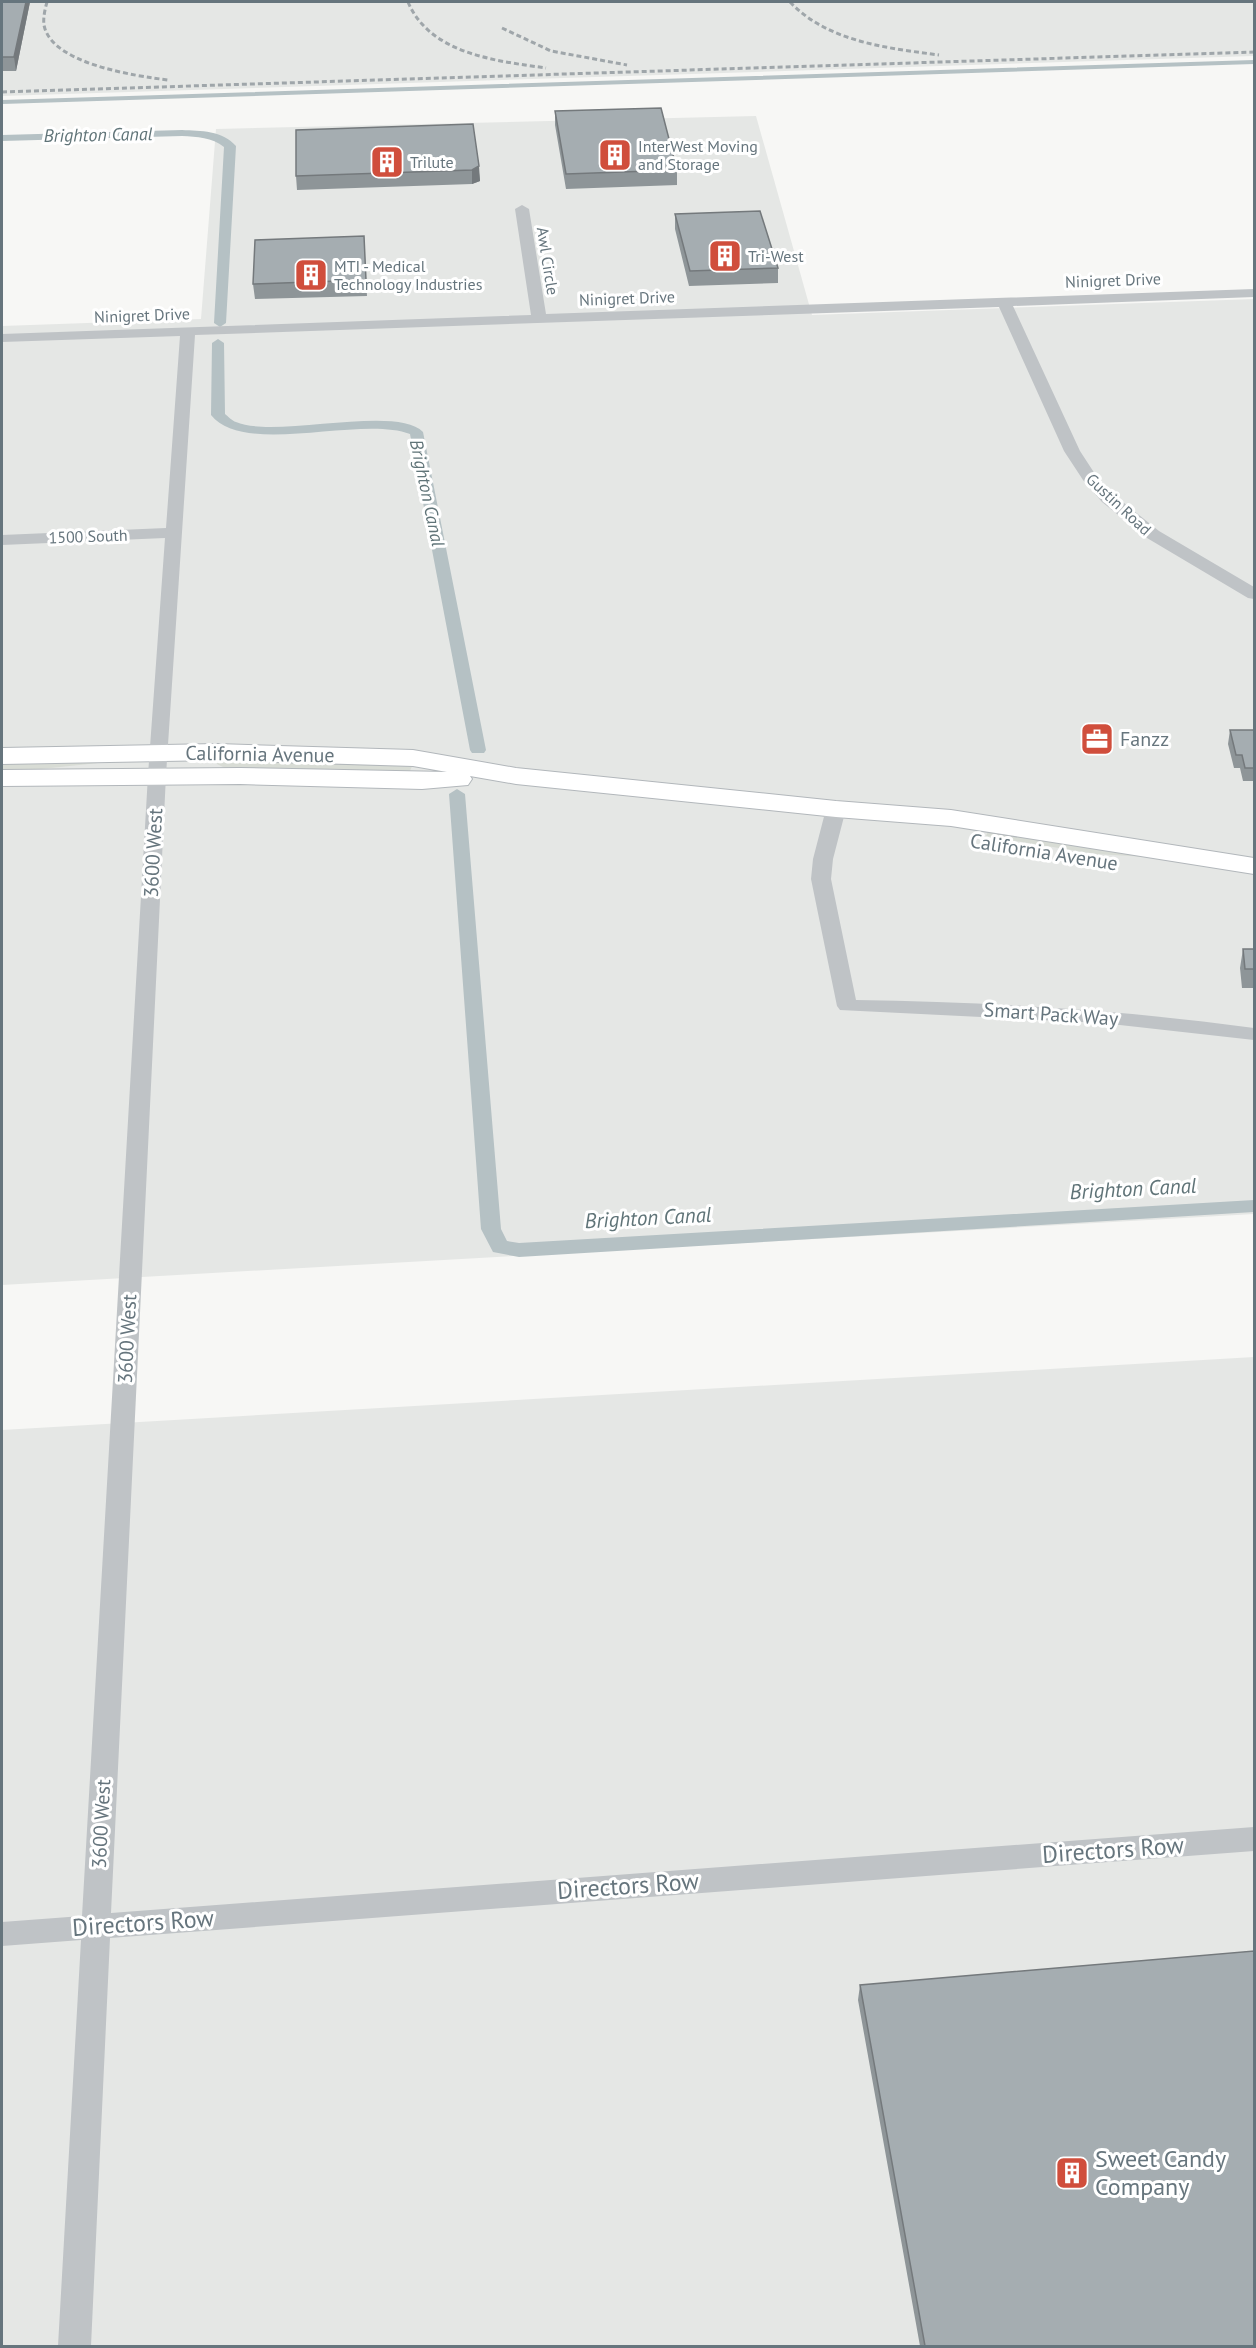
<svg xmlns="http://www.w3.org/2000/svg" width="1256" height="2348" font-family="'PT Sans',sans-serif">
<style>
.built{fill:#e5e7e5}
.green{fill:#d8dcd5}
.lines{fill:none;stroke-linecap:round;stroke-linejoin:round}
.stream{stroke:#b5c1c4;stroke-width:4}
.canal{fill:#b5c1c4;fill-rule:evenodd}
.secondary-casing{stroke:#b2b7bb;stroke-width:2}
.street{fill:#bfc3c6;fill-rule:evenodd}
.secondary{fill:#fff;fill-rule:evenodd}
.rail{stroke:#9fa6aa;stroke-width:3;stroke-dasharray:5 3;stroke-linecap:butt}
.wall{fill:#8e9598}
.shaded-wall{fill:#74797c}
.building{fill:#a5adb1;stroke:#74797c;stroke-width:1.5}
.labels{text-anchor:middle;stroke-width:6;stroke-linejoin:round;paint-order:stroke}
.far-poi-label{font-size:16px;fill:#66757d;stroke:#fff;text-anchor:start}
.far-street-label{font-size:16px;fill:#66757d;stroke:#fff}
.far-water-label{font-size:18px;font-style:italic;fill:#607478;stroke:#fff}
.poi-label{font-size:20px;fill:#66757d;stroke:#fff;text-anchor:start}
.street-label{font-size:20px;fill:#66757d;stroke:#fff}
.water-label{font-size:21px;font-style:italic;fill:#607478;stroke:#fff}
.near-street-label{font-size:24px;fill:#66757d;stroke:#fff}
.near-poi-label{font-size:24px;fill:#66757d;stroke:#fff;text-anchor:start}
</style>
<rect width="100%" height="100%" fill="#f7f7f5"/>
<path class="built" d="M 2,2 L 1254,2 L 1254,56 L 2,96 Z
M 756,116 L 812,315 L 1254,299 L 1254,1214 L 2,1285 L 2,326 L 201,319 L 216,129 Z
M 1254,1357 L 1254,2346 L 2,2346 L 2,1430 Z"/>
<path class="green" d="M 219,758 L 412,766 L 408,776 L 231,771 L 217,764 Z
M 2,762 L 108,762 L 2,773 Z
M 989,829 L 1147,857 L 1096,854 L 986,836 Z"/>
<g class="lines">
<path class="stream" d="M 2,102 L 1254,62"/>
<path class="canal" d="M 182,130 C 201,131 222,130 236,146 L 226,323 L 220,327 L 214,323 L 224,147 C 212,137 197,137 182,136 L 2,141 L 2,135 Z
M 218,339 L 224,343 L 225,414 C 228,416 232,421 236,422 C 274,439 397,404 423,432 L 486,750 L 484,753 L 472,753 L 470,750 L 410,434 C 360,415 245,457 211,415 L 212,343 Z
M 457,789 L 465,794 L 501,1229 L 507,1241 L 519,1243 L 1254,1200 L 1254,1212 L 519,1257 L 493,1252 L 481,1229 L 449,794 Z"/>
<g class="secondary-casing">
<path id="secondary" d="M 217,744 L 413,750 L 516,768 L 836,801 L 951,810 L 1254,858 L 1254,874 L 951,826 L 836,817 L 516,784 L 470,776 L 472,779 L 468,785 L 422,789 L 240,784 L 2,786 L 2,770 L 240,768 L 447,772 L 413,766 L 217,760 L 2,764 L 2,748 Z"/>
</g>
<path class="street" d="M 522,205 L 529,209 L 546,314 L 1254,289 L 1254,297 L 1013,306 L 1080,451 L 1095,474 L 1114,495 L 1159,531 L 1254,587 L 1254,599 L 1248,598 L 1147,538 L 1102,502 L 1083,480 L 1064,451 L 999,307 L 195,335 L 166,775 L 111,1913 L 1254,1827 L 1254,1851 L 110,1938 L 91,2346 L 58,2346 L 81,1940 L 2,1946 L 2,1922 L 82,1916 L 148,775 L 165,538 L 2,545 L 2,535 L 166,528 L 180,336 L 2,342 L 2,334 L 531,315 L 515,209 Z
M 836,803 L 843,805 L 846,809 L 833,859 L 831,879 L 856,1000 C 989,1002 1122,1010 1254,1028 L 1254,1040 L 1102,1023 L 840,1010 L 837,1006 L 811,879 L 813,859 L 826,809 L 829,805 Z"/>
<use href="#secondary" class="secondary"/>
<path class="rail" d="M 47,2 C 45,9 43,18 44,25 C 51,64 136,76 168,80
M 408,2 C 430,54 496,61 546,68
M 790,2 C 828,42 887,48 939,55
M 502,28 L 551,51 L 627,65
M 2,92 L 1254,52"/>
</g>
<path class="wall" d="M 2,2 L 30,2 L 16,71 L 2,71 Z
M 555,111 L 677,170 L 677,185 L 566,189 L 555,125 Z
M 473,124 L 480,181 L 472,184 L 297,190 L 296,176 Z
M 675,214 L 778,268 L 778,283 L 689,286 L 675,229 Z
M 364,236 L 367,296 L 255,299 L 253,284 Z
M 1230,730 L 1254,730 L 1254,781 L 1243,781 L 1240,768 L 1234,768 L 1228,744 Z
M 1254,940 L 1254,988 L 1242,988 L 1240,968 L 1243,949 L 1253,949 Z
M 860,1985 L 1254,2346 L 920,2346 L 858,2000 Z"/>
<path class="shaded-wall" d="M 26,2 L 30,2 L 16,71 L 14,57 Z
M 479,166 L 480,181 L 472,184 L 472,170 Z"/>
<path class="building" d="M 2,2 L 26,2 L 14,57 L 2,57 Z
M 661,108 L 677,170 L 566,174 L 555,111 Z
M 473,124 L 479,166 L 472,170 L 296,176 L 296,130 Z
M 760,211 L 778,268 L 690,271 L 675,214 Z
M 364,236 L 366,280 L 253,284 L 255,240 Z
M 1230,730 L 1254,730 L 1254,768 L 1245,768 L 1242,755 L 1236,755 Z
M 1254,940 L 1254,969 L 1245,969 L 1243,949 L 1254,949 Z
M 1254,1951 L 1254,2346 L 925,2346 L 860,1985 Z"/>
<defs>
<g id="building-square" transform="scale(1.725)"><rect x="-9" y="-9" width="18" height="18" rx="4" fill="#d04e3c" stroke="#fff"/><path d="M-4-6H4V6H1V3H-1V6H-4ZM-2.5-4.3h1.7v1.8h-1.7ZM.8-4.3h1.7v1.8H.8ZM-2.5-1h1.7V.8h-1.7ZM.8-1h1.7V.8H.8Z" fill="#fff"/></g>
<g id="office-square" transform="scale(1.725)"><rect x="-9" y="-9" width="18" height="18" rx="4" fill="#d04e3c" stroke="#fff"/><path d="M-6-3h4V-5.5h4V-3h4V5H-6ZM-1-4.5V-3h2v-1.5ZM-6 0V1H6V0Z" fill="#fff"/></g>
</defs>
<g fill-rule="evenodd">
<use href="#building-square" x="615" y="155"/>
<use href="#building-square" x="387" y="162"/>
<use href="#building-square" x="725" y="256"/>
<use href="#building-square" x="311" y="275"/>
<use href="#office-square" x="1097" y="739"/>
<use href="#building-square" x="1072" y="2173"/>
</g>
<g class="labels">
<g class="far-poi-label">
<text x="638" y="152">InterWest Moving<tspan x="638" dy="18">and Storage</tspan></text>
<text x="410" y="168">Trilute</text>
<text x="748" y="262">Tri-West</text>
<text x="334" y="272">MTI - Medical<tspan x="334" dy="18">Technology Industries</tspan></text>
</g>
<g class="far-street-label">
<text transform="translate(548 261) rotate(81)" y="6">Awl Circle</text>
<text transform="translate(1113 280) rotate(-2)" y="6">Ninigret Drive</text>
<text transform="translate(627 298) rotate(-2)" y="6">Ninigret Drive</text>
<text transform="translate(142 315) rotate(-2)" y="6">Ninigret Drive</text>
<text transform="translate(1119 504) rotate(43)" y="6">Gustin Road</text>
<text transform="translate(88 536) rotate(-2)" y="6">1500 South</text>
</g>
<g class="far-water-label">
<text transform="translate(98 135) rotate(-1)" y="6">Brighton Canal</text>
<text transform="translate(427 493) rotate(78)" y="6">Brighton Canal</text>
</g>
<g class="poi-label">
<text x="1120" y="746">Fanzz</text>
</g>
<g class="street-label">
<text transform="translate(260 754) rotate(1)" y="7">California Avenue</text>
<text transform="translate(1044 852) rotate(9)" y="7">California Avenue</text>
<text transform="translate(153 853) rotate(-87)" y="7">3600 West</text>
<text transform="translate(1051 1014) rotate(4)" y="7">Smart Pack Way</text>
<text transform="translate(127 1339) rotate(-87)" y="7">3600 West</text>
<text transform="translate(101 1824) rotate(-87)" y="7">3600 West</text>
</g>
<g class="water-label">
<text transform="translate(1133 1189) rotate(-3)" y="7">Brighton Canal</text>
<text transform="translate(648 1218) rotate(-3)" y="7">Brighton Canal</text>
</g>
<g class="near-street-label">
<text transform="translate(1113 1850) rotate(-4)" y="8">Directors Row</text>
<text transform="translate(628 1886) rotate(-4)" y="8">Directors Row</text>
<text transform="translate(143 1923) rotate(-4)" y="8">Directors Row</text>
</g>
<g class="near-poi-label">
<text x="1095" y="2167">Sweet Candy<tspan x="1095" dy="28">Company</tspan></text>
</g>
</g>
<rect width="1256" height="2348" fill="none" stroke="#66757d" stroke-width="6"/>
</svg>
